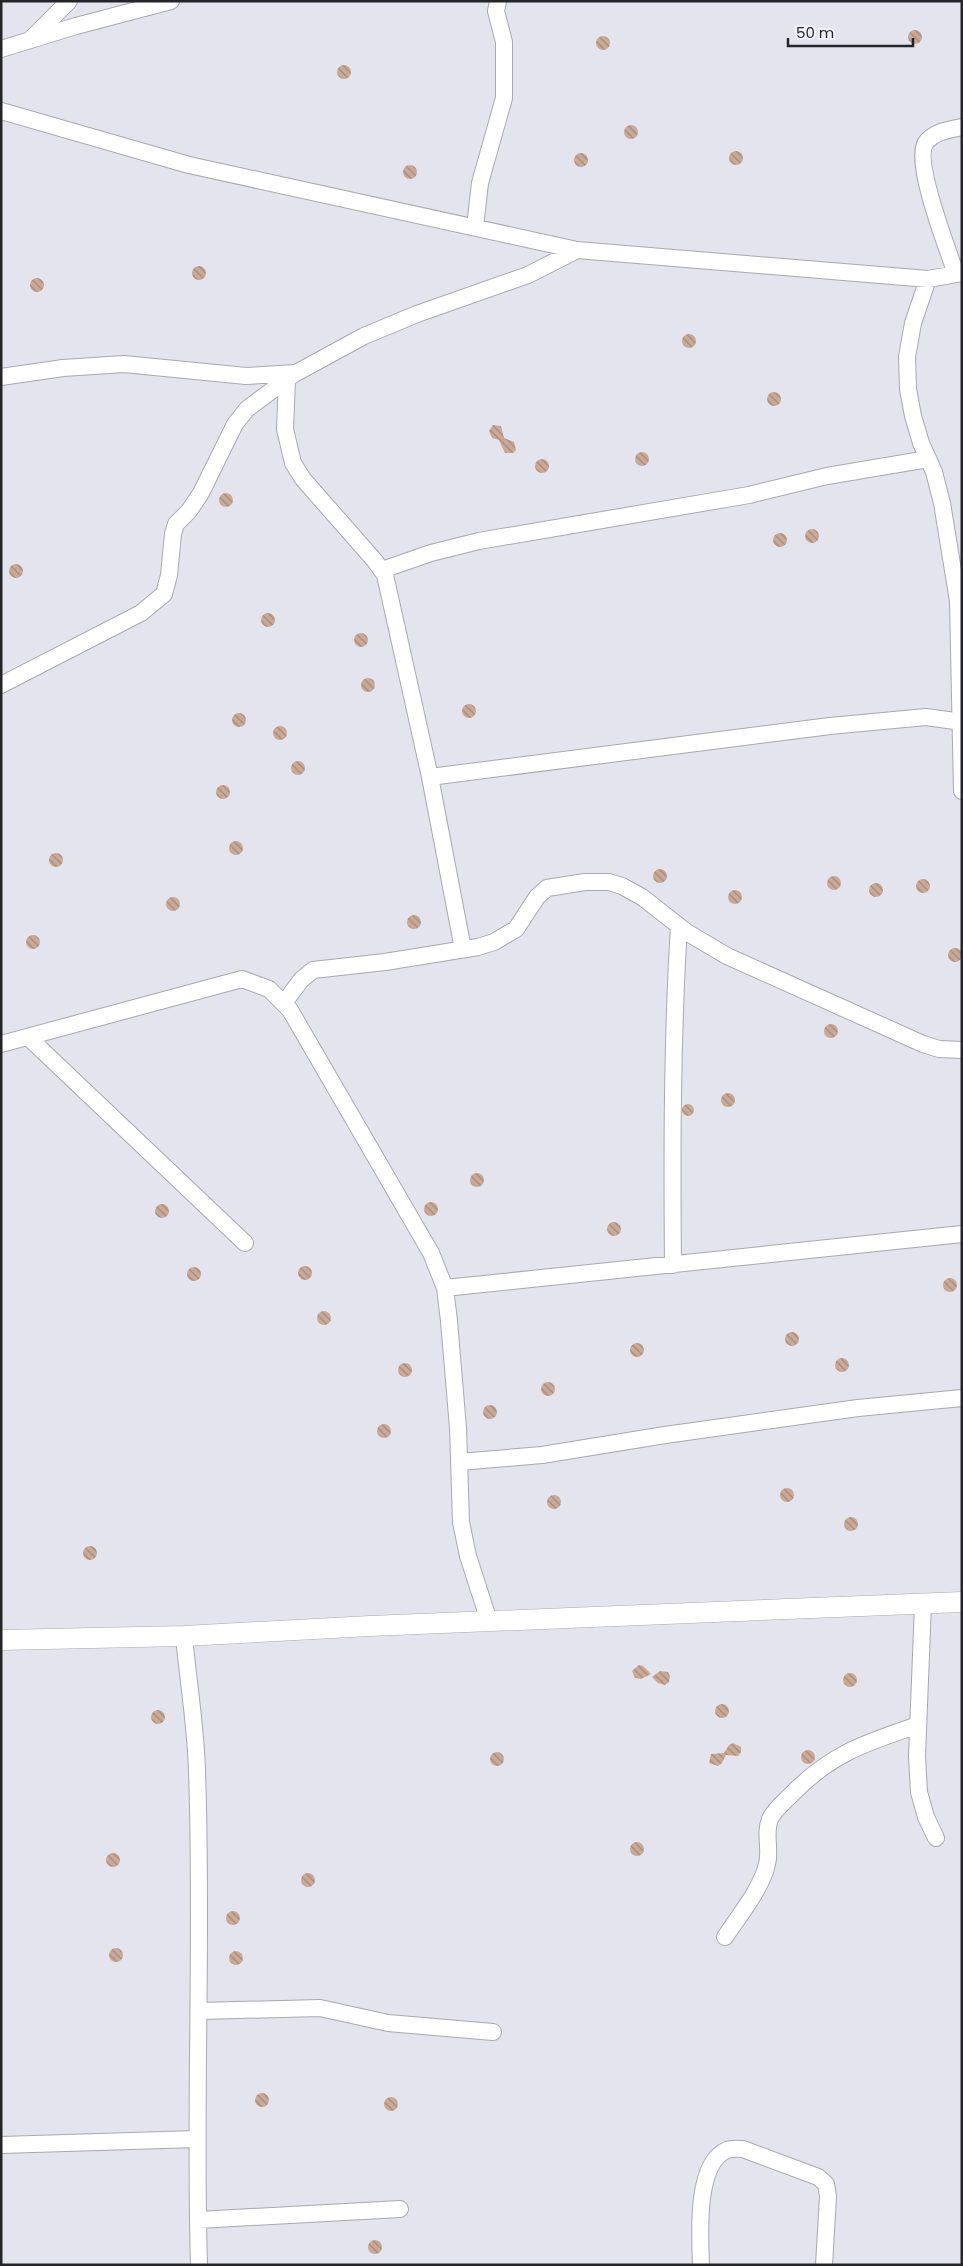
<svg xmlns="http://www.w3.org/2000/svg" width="963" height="2266" font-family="Poppins,sans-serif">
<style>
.building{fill:url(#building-back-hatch)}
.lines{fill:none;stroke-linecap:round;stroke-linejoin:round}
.minor-casing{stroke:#a8a8b1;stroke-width:18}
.tertiary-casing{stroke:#a8a8b1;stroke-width:21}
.minor{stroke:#fff;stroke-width:16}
.tertiary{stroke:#fff;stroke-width:20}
</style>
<defs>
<pattern id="building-back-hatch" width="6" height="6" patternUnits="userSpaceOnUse" patternTransform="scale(1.25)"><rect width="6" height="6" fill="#caa996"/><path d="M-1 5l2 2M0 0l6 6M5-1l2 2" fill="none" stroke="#a4897a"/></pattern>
</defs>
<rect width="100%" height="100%" fill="#e4e4ee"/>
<path class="building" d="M908 37a7 7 0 1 1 14 0a7 7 0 1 1-14 0Z
M596 43a7 7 0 1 1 14 0a7 7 0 1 1-14 0Z
M337 72a7 7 0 1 1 14 0a7 7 0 1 1-14 0Z
M624 132a7 7 0 1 1 14 0a7 7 0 1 1-14 0Z
M729 158a7 7 0 1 1 14 0a7 7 0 1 1-14 0Z
M574 160a7 7 0 1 1 14 0a7 7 0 1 1-14 0Z
M403 172a7 7 0 1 1 14 0a7 7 0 1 1-14 0Z
M192 273a7 7 0 1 1 14 0a7 7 0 1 1-14 0Z
M30 285a7 7 0 1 1 14 0a7 7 0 1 1-14 0Z
M682 341a7 7 0 1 1 14 0a7 7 0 1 1-14 0Z
M767 399a7 7 0 1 1 14 0a7 7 0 1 1-14 0Z
M 493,425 L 501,426 L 504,438 L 514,442 L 516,450 L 513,453 L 505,453 L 499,440 L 492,438 L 489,431 Z
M635 459a7 7 0 1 1 14 0a7 7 0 1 1-14 0Z
M535 466a7 7 0 1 1 14 0a7 7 0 1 1-14 0Z
M219 500a7 7 0 1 1 14 0a7 7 0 1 1-14 0Z
M805 536a7 7 0 1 1 14 0a7 7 0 1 1-14 0Z
M773 540a7 7 0 1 1 14 0a7 7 0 1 1-14 0Z
M9 571a7 7 0 1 1 14 0a7 7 0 1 1-14 0Z
M261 620a7 7 0 1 1 14 0a7 7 0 1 1-14 0Z
M354 640a7 7 0 1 1 14 0a7 7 0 1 1-14 0Z
M361 685a7 7 0 1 1 14 0a7 7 0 1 1-14 0Z
M462 711a7 7 0 1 1 14 0a7 7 0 1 1-14 0Z
M232 720a7 7 0 1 1 14 0a7 7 0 1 1-14 0Z
M273 733a7 7 0 1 1 14 0a7 7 0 1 1-14 0Z
M291 768a7 7 0 1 1 14 0a7 7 0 1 1-14 0Z
M216 792a7 7 0 1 1 14 0a7 7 0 1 1-14 0Z
M229 848a7 7 0 1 1 14 0a7 7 0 1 1-14 0Z
M49 860a7 7 0 1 1 14 0a7 7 0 1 1-14 0Z
M653 876a7 7 0 1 1 14 0a7 7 0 1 1-14 0Z
M827 883a7 7 0 1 1 14 0a7 7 0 1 1-14 0Z
M916 886a7 7 0 1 1 14 0a7 7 0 1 1-14 0Z
M869 890a7 7 0 1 1 14 0a7 7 0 1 1-14 0Z
M728 897a7 7 0 1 1 14 0a7 7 0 1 1-14 0Z
M166 904a7 7 0 1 1 14 0a7 7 0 1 1-14 0Z
M407 922a7 7 0 1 1 14 0a7 7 0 1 1-14 0Z
M26 942a7 7 0 1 1 14 0a7 7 0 1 1-14 0Z
M948 955a7 7 0 1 1 14 0a7 7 0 1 1-14 0Z
M824 1031a7 7 0 1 1 14 0a7 7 0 1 1-14 0Z
M721 1100a7 7 0 1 1 14 0a7 7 0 1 1-14 0Z
M682 1110a6 6 0 1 1 12 0a6 6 0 1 1-12 0Z
M470 1180a7 7 0 1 1 14 0a7 7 0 1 1-14 0Z
M424 1209a7 7 0 1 1 14 0a7 7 0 1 1-14 0Z
M155 1211a7 7 0 1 1 14 0a7 7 0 1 1-14 0Z
M607 1229a7 7 0 1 1 14 0a7 7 0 1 1-14 0Z
M298 1273a7 7 0 1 1 14 0a7 7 0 1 1-14 0Z
M187 1274a7 7 0 1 1 14 0a7 7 0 1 1-14 0Z
M943 1285a7 7 0 1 1 14 0a7 7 0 1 1-14 0Z
M317 1318a7 7 0 1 1 14 0a7 7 0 1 1-14 0Z
M785 1339a7 7 0 1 1 14 0a7 7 0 1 1-14 0Z
M630 1350a7 7 0 1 1 14 0a7 7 0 1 1-14 0Z
M835 1365a7 7 0 1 1 14 0a7 7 0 1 1-14 0Z
M398 1370a7 7 0 1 1 14 0a7 7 0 1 1-14 0Z
M541 1389a7 7 0 1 1 14 0a7 7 0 1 1-14 0Z
M483 1412a7 7 0 1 1 14 0a7 7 0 1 1-14 0Z
M377 1431a7 7 0 1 1 14 0a7 7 0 1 1-14 0Z
M780 1495a7 7 0 1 1 14 0a7 7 0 1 1-14 0Z
M547 1502a7 7 0 1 1 14 0a7 7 0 1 1-14 0Z
M844 1524a7 7 0 1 1 14 0a7 7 0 1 1-14 0Z
M83 1553a7 7 0 1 1 14 0a7 7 0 1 1-14 0Z
M 639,1665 L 643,1666 L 651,1674 L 641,1679 L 635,1678 L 632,1671 Z
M 660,1671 L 668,1672 L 670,1676 L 669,1682 L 665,1685 L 658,1683 L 652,1677 Z
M843 1680a7 7 0 1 1 14 0a7 7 0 1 1-14 0Z
M715 1711a7 7 0 1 1 14 0a7 7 0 1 1-14 0Z
M151 1717a7 7 0 1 1 14 0a7 7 0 1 1-14 0Z
M 733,1743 L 741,1747 L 741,1752 L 738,1756 L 726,1755 L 722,1763 L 718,1766 L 709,1763 L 711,1754 L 724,1753 L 729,1745 Z
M801 1757a7 7 0 1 1 14 0a7 7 0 1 1-14 0Z
M490 1759a7 7 0 1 1 14 0a7 7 0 1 1-14 0Z
M630 1849a7 7 0 1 1 14 0a7 7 0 1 1-14 0Z
M106 1860a7 7 0 1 1 14 0a7 7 0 1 1-14 0Z
M301 1880a7 7 0 1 1 14 0a7 7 0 1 1-14 0Z
M226 1918a7 7 0 1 1 14 0a7 7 0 1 1-14 0Z
M109 1955a7 7 0 1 1 14 0a7 7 0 1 1-14 0Z
M229 1958a7 7 0 1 1 14 0a7 7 0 1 1-14 0Z
M255 2100a7 7 0 1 1 14 0a7 7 0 1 1-14 0Z
M384 2104a7 7 0 1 1 14 0a7 7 0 1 1-14 0Z
M368 2247a7 7 0 1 1 14 0a7 7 0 1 1-14 0Z"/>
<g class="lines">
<g class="minor-casing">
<path id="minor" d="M 31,39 L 69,1
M 1,49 L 76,26 L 171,1
M 1,111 L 189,165 L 577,250 L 928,279 L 962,273
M 475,227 L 480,183 L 504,98 L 504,42 L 496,11 L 498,1
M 956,274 C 949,252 911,158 927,141 C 936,131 949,130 962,127
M 928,279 L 913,323 L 907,357 L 908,389 L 913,416 L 921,443 L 934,472 L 942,503 L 958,601 L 962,791
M 1,377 L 63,368 L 124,364 L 246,376 L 296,373 L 364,336 L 417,314 L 528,275 L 577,250
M 287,379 L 285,429 L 293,463 L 303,479 L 375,561 L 385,575 L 430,777 L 463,949
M 382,570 L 431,553 L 479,541 L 749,495 L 827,476 L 928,459
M 1,685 L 141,613 L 164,594 L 169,575 L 173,534 L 176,524 L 189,511 L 201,493 L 235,424 L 247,409 L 294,374
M 430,777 L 830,726 L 926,717 L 962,722
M 284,1003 L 301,980 L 313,970 L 385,962 L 478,947 L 494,942 L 516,929 L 537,897 L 547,888 L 585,882 L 609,882 L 622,886 L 642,897 L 688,933 L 727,956 L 923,1044 L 939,1049 L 962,1050
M 28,1037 L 245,1243
M 1,1044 L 242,979 L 269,989 L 290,1010 L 431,1253 L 445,1288 L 449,1321 L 458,1428 L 461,1522 L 468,1556 L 489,1621
M 673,1265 C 672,1152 672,1039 679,926
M 445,1288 L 962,1234
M 459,1462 L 542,1455 L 665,1435 L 858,1408 L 962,1398
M 923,1604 L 917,1756 L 919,1792 L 926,1817 L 936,1838
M 184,1636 C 188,1681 196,1727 197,1772 C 203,1936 194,2101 199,2265
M 725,1937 C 738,1917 762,1888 767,1864 C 771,1849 764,1834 770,1819 C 774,1810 783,1803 790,1796 C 830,1754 865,1743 918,1725
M 199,2011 L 320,2008 L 388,2023 L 493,2032
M 1,2145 L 197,2139
M 198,2220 L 400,2209
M 701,2265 C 700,2236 695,2163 727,2150 C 732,2148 738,2149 743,2149 L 818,2177 L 826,2184 L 828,2196 L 824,2265"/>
</g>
<g class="tertiary-casing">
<path id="tertiary" d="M 1,1640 L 184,1636 L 370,1626 L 962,1602"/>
</g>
<use href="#minor" class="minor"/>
<use href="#tertiary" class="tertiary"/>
</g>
<rect width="963" height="2266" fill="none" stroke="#252529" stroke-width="5"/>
<path d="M788 38v8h125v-8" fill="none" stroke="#252529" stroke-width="2.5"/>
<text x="796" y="38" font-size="15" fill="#252529" stroke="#f2f1fb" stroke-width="4" paint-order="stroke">50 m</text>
</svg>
